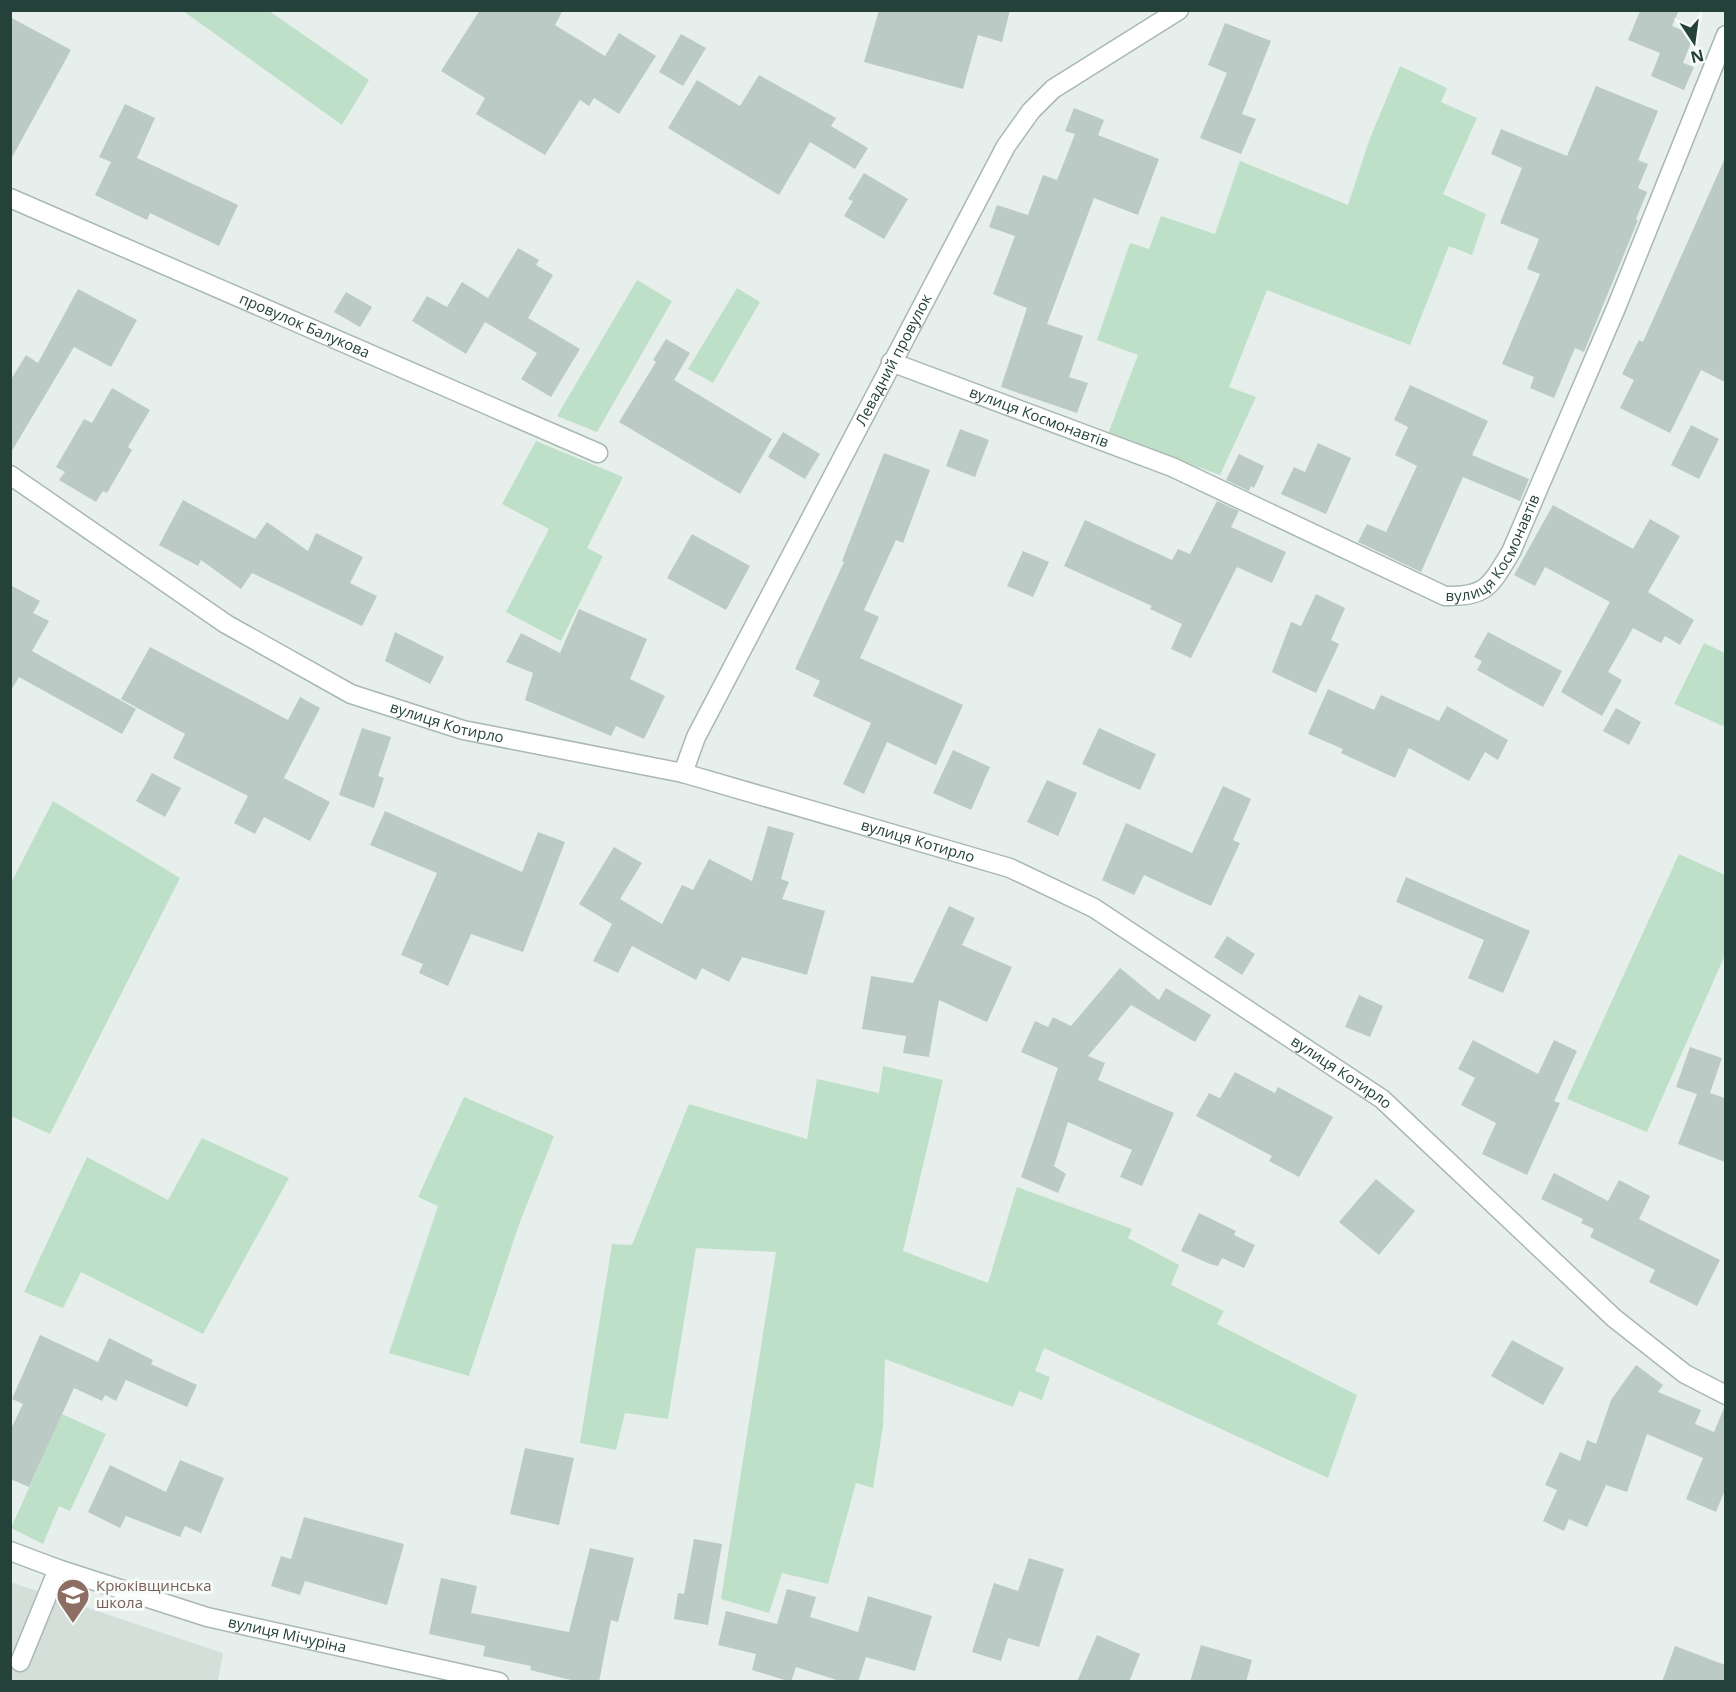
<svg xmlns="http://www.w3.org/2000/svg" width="1736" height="1692" viewBox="0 0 1736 1692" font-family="'Open Sans',sans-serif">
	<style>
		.built { fill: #d4dfda }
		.green { fill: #bfe0c8 }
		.building { fill: #bbcac4 }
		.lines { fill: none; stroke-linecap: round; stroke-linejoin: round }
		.minor-casing { stroke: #a8b8b2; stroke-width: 21 }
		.minor { stroke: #fff; stroke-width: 18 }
		.labels { text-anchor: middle; stroke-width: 6; stroke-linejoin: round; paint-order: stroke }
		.street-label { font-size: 15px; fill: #24423a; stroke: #f7fbf9 }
		.education-label { font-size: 15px; fill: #785e54; stroke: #f7fbf9; text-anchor: start }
	</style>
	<rect width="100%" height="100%" fill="#e6efeb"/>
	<path class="built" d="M10 1582 223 1653 218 1681H11Z"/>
	<path class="green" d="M183 11H269L369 80 342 125Z
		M1400 66 1447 88 1441 102 1477 118 1443 194 1486 214 1472 255 1449 246 1410 345 1267 290 1229 387 1256 397 1220 475 1108 434 1138 355 1097 340 1130 243 1149 249 1161 216 1215 234 1240 161 1348 205 1370 138Z
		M637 280 672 301 597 432 557 416Z
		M737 288 760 302 713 383 688 369Z
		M536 441 623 477 587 548 603 556 561 641 506 612 549 529 502 504Z
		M1704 643 1725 653V727L1674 704Z
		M53 801 180 878 50 1134 11 1116V883Z
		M1679 854 1725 875V955L1647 1132 1567 1099Z
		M883 1066 943 1080 903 1251 988 1283 1017 1187 1132 1229 1128 1238 1179 1265 1171 1285 1224 1311 1217 1324 1357 1395 1328 1478 1044 1348 1035 1371 1050 1377 1042 1400 1019 1391 1013 1407 885 1359 883 1426 873 1488 856 1483 828 1584 782 1573 769 1613 721 1599 776 1252 696 1248 668 1419 625 1413 616 1450 580 1443 612 1244 632 1245 689 1104 807 1139 817 1079 879 1093Z
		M464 1097 554 1136 518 1227 469 1376 389 1353 438 1206 418 1197Z
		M202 1138 289 1178 203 1334 81 1272 63 1308 24 1292 87 1157 168 1200Z
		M62 1414 106 1434 70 1511 59 1506 43 1544 11 1528Z"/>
	<path class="building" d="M480 10H563L555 25 605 56 619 33 656 56 619 114 594 98 589 106 580 100 545 155 476 114 485 98 441 71Z
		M879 10H1010L1002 42 978 35 963 89 864 62Z
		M1647 10H1679L1672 26 1694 35 1683 63 1694 67 1684 90 1651 76 1660 53 1628 40 1640 11Z
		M10 17 71 50 10 161Z
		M1225 23 1271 41 1242 114 1256 119 1241 154 1200 138 1227 73 1208 65Z
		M681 34 706 48 683 86 659 72Z
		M759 75 836 118 831 126 868 148 855 169 810 142 779 195 668 128 697 80 740 106Z
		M1596 86 1658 111 1638 160 1648 164 1638 188 1647 192 1636 219 1638 220 1584 352 1575 348 1554 398 1530 388 1534 377 1502 364 1540 274 1527 269 1539 239 1500 223 1522 168 1491 154 1501 129 1567 156Z
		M125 104 155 118 137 158 238 205 219 246 150 213 147 220 95 195 111 162 99 157Z
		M1074 108 1104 120 1098 135 1159 159 1138 215 1094 198 1047 324 1083 336 1069 377 1088 383 1077 413 1001 387 1027 308 993 294 1015 236 989 227 997 205 1028 215 1043 175 1057 180 1075 134 1065 131Z
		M1725 158V382L1701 370 1670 433 1620 408 1634 380 1622 374 1639 340 1643 342Z
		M864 173 908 199 884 239 844 216 853 201 848 199Z
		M518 248 539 260 536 265 553 275 528 318 580 349 551 397 521 379 537 353 485 322 466 354 412 321 427 296 447 307 462 282 488 298Z
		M78 289 137 320 111 367 74 347 10 454V381L26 355 38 363Z
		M346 292 372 307 360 327 334 312Z
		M666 339 690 353 674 380 772 439 740 494 619 422 656 362 653 360Z
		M1410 385 1488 421 1472 455 1529 479 1520 501 1463 477 1421 572 1358 542 1367 524 1386 532 1417 466 1395 455 1408 427 1394 420Z
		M112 388 150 410 128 447 132 450 107 493 103 491 96 502 59 480 65 472 56 467 84 419 92 423Z
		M1691 425 1719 439 1699 479 1671 465Z
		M960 429 989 440 975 477 946 466Z
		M783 432 820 454 805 479 768 457Z
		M1318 443 1351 458 1326 514 1281 494 1294 467 1305 472Z
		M884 453 930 470 903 543 896 540 864 610 879 617 860 658 963 705 936 765 887 742 864 794 843 784 871 723 813 696 820 681 795 669 844 562 842 561Z
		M1239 454 1264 466 1254 488 1251 486 1249 491 1226 480Z
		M183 500 255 539 267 522 308 551 316 533 363 557 350 583 377 596 362 626 252 573 241 589 201 560 198 566 159 545Z
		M1217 501 1239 511 1231 527 1286 552 1272 583 1237 567 1191 658 1171 649 1182 624 1150 609 1152 606 1064 566 1085 520 1172 560 1178 549 1190 554Z
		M1553 505 1633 549 1650 519 1680 536 1648 592 1694 620 1680 645 1665 636 1661 643 1633 628 1608 672 1622 680 1602 716 1561 692 1610 602 1545 567 1535 586 1514 575Z
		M692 534 750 566 726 610 667 578Z
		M1023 551 1049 562 1033 597 1007 586Z
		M10 585 40 601 33 613 49 621 32 651 136 709 122 734 19 677 10 692Z
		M1316 594 1345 608 1331 640 1339 644 1316 693 1272 672 1291 622 1301 626Z
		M579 609 647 639 630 679 665 696 644 739 616 726 611 736 525 700 533 673 506 662 521 633 560 653Z
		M395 632 444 657 430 684 385 661Z
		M1488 632 1562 671 1543 707 1477 670 1482 661 1474 657Z
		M150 647 288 720 300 697 320 708 284 778 330 802 310 841 264 817 255 834 234 823 248 796 173 758 185 734 121 699Z
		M1328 689 1374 710 1381 695 1439 721 1447 706 1508 740 1498 760 1485 752 1469 781 1409 748 1395 778 1341 753 1343 749 1308 734Z
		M1616 708 1641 722 1629 745 1603 731Z
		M362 728 391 737 378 776 384 778 374 808 339 795Z
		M1099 728 1156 754 1140 790 1082 764Z
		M953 750 990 767 971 810 933 793Z
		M152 773 181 788 165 817 136 801Z
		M1047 780 1077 793 1058 836 1027 822Z
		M1223 786 1251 799 1233 840 1240 843 1211 906 1144 875 1134 895 1102 880 1126 823 1192 853Z
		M385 811 522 872 538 832 565 842 523 952 471 934 448 986 419 973 423 964 401 955 437 873 370 845Z
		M768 826 794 833 781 879 789 882 782 899 825 911 807 975 742 957 729 982 702 968 696 980 632 946 618 973 593 961 612 924 579 904 614 847 642 863 620 899 662 924 682 885 693 890 709 859 752 881Z
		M1406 877 1530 931 1503 993 1468 978 1484 940 1396 902Z
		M949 906 975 918 962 945 1012 967 987 1022 939 1000 929 1057 903 1053 906 1036 862 1029 871 976 913 983Z
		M1227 936 1255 954 1242 975 1214 957Z
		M1120 968 1159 1000 1166 988 1211 1015 1195 1042 1131 1005 1088 1056 1105 1063 1098 1080 1174 1113 1142 1186 1120 1177 1132 1150 1068 1122 1054 1166 1066 1174 1058 1193 1021 1177 1058 1068 1021 1052 1035 1021 1048 1027 1053 1017 1071 1026Z
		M1359 995 1383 1006 1370 1037 1345 1027Z
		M1473 1040 1538 1074 1554 1040 1577 1051 1554 1101 1560 1103 1527 1175 1482 1154 1496 1123 1461 1105 1475 1078 1458 1069Z
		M1690 1047 1722 1058 1710 1093 1725 1098V1162L1678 1144 1697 1094 1676 1087Z
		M1235 1072 1275 1093 1278 1087 1333 1117 1299 1177 1269 1161 1272 1156 1196 1116 1209 1093 1220 1098Z
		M1554 1173 1608 1201 1619 1180 1650 1196 1639 1219 1720 1260 1697 1306 1649 1282 1655 1270 1590 1237 1594 1229 1581 1223 1583 1219 1541 1199Z
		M1376 1179 1415 1211 1379 1255 1339 1222Z
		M1199 1213 1236 1231 1234 1235 1255 1245 1244 1268 1222 1258 1218 1266 1210 1264 1181 1251Z
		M40 1335 98 1362 109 1338 153 1360 151 1364 197 1385 187 1407 126 1380 116 1401 105 1395 102 1401 74 1388 29 1487 10 1479V1431L23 1404 12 1399Z
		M1512 1340 1564 1368 1543 1405 1491 1376Z
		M1636 1365 1663 1385 1658 1392 1701 1410 1695 1424 1714 1432 1725 1406V1490L1716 1512 1686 1499 1703 1458 1647 1434 1627 1492 1606 1485 1587 1527 1569 1519 1564 1531 1543 1521 1557 1490 1545 1485 1560 1452 1580 1461 1587 1440 1596 1444 1611 1400Z
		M525 1448 574 1458 559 1525 510 1514Z
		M180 1460 224 1478 201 1533 185 1526 180 1537 126 1516 120 1528 88 1512 110 1465 166 1492Z
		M304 1517 404 1544 387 1605 305 1581 300 1595 271 1586 281 1556 291 1559Z
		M694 1539 722 1544 708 1625 674 1619 678 1593 684 1594Z
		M590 1548 634 1558 618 1622 611 1620 599 1682H579L530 1670 531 1666 483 1656 485 1646 429 1634 441 1578 477 1586 471 1613 569 1632Z
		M1029 1558 1064 1569 1039 1647 1008 1638 1001 1661 972 1652 994 1583 1018 1591Z
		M787 1589 816 1597 810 1617 858 1632 868 1596 932 1616 915 1671 866 1657 858 1682H843L796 1667 791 1682 752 1670 756 1654 718 1645 726 1611 777 1624Z
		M1097 1635 1140 1654 1129 1682H1077Z
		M1201 1645 1252 1660 1246 1682H1190Z
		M1675 1646 1725 1665V1682H1662Z"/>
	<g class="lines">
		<defs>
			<g id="minor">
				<path id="s1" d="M10 198 598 453"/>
				<path id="s2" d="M891 362 1172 467 1445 596C1487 597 1490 586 1511 552L1616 308 1726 35"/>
				<path id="s3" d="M10 475 226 624 351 694 463 730 683 773 1010 868 1094 908 1382 1099 1614 1318 1685 1374 1726 1395"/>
				<path id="s4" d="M683 773 696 737 1006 146 1031 111 1053 89 1179 10"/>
				<path id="s5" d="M10 1551 58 1569 207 1617 499 1682"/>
				<path d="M20 1662 58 1569"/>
			</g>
		</defs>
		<use href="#minor" class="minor-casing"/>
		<use href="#minor" class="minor"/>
	</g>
	<defs>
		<symbol id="school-pin" viewBox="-11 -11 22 30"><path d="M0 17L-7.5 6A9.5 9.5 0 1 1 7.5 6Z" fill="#8d6e63" stroke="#f7fbf9"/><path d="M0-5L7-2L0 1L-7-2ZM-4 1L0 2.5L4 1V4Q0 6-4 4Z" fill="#fff"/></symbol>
	</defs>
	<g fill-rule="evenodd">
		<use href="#school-pin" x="54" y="1576" width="38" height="52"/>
	</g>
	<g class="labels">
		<g class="street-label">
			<text dy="5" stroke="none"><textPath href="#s1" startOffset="321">провулок Балукова</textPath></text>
			<text dy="5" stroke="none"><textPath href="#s4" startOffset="464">Левадний провулок</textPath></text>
			<text dy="5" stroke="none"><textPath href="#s2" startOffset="158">вулиця Космонавтів</textPath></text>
			<text dy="5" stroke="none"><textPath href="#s2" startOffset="676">вулиця Космонавтів</textPath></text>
			<text dy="5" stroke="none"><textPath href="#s3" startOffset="506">вулиця Котирло</textPath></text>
			<text dy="5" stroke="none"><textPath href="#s3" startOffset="992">вулиця Котирло</textPath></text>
			<text dy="5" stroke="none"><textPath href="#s3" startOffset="1478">вулиця Котирло</textPath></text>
			<text dy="5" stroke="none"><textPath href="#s5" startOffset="290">вулиця Мічуріна</textPath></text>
		</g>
		<g class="education-label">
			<text x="96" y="1591">Крюківщинська<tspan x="96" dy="17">школа</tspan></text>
		</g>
	</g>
	<rect width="1736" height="1692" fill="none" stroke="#24423a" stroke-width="24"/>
	<g transform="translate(1694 42) rotate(167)" stroke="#f7fbf9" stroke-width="4.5" paint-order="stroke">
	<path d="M0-4.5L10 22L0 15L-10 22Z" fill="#24423a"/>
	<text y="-9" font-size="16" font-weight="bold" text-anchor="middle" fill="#24423a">N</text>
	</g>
</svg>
